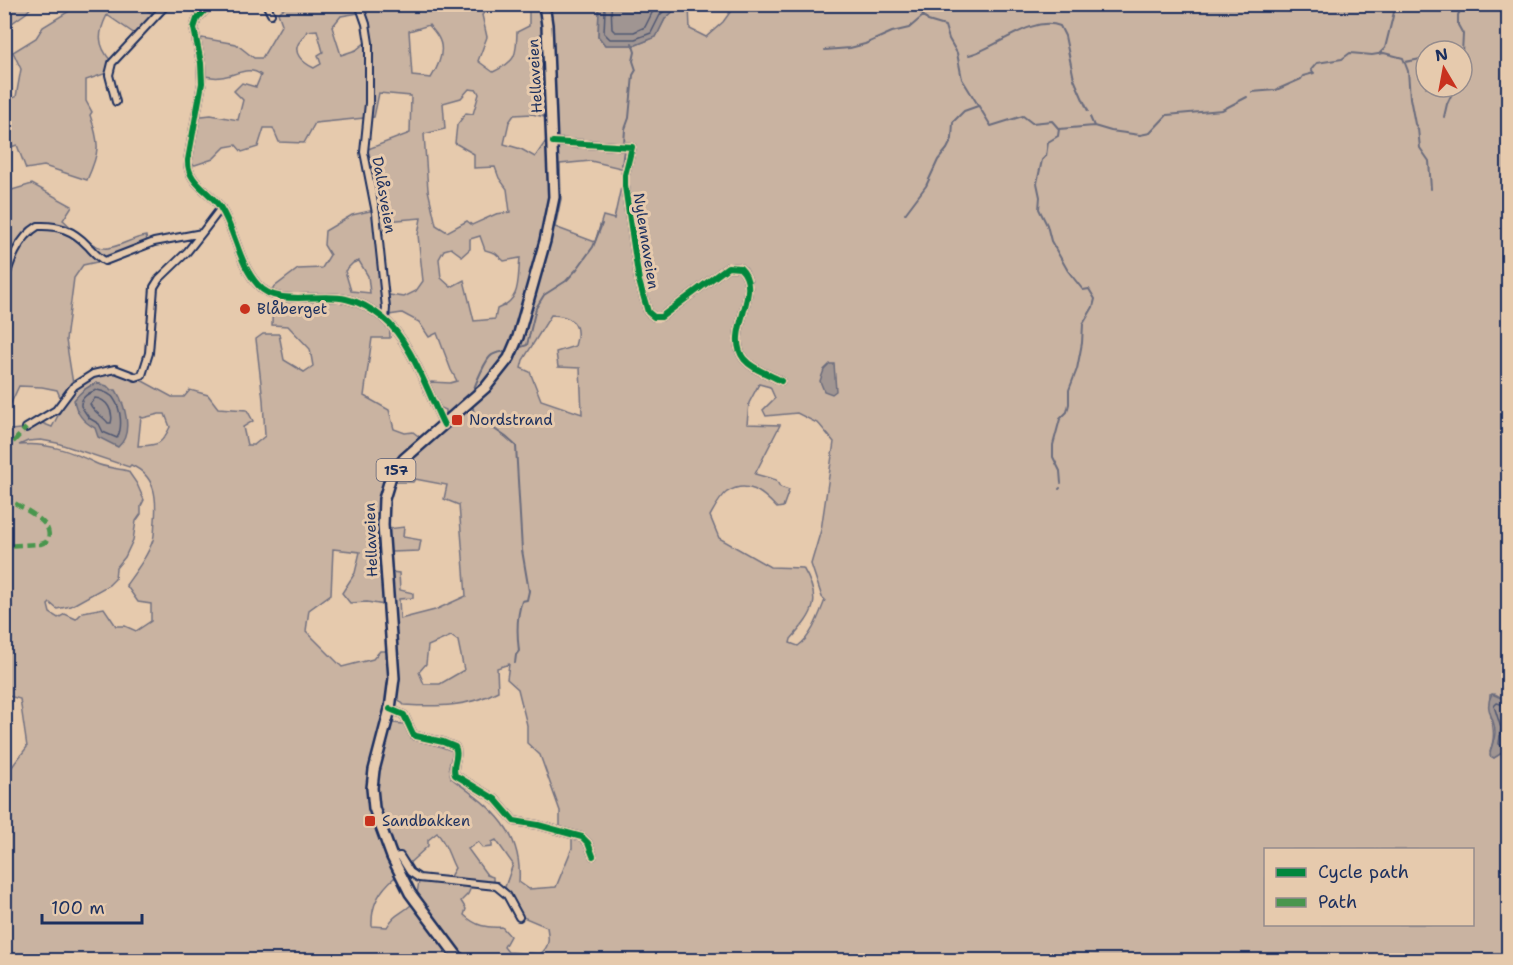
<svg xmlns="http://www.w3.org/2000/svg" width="1513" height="965" viewBox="0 0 1513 965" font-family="'Shantell Sans',sans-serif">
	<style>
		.green { fill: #c9b3a1; stroke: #727180; stroke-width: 1.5; fill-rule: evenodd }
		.water { fill: #a09592; stroke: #6b6c7d; stroke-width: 1.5 }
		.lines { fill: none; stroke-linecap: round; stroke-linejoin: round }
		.shore { stroke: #505873; stroke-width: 1.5 }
		.stream { stroke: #6b6c7d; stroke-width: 2 }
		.minor-casing { stroke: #1b2f5e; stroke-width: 10 }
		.primary-casing { stroke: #1b2f5e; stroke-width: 14 }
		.minor { stroke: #e6caad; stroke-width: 6 }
		.primary { stroke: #e6caad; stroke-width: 9 }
		.quiet { stroke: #49964d; stroke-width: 4.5; stroke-dasharray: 9 4.5; stroke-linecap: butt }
		.cycleway-casing { stroke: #e6caad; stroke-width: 10 }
		.cycleway { stroke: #00873e; stroke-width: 6 }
		.poi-dot { fill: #c8321e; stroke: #e6caad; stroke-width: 2 }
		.labels { text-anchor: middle; stroke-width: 6; stroke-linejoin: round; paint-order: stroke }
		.shield { fill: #e6caad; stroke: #585e76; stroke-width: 1.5 }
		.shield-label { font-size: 14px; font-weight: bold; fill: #1b2f5e }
		.street-label { font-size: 15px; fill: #1b2f5e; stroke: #e6caad }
		.poi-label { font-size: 15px; fill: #1b2f5e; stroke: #e6caad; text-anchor: start }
	</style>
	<rect width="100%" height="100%" fill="#e6caad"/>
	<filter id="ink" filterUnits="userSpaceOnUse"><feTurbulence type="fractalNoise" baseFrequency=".0167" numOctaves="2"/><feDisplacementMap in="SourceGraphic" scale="12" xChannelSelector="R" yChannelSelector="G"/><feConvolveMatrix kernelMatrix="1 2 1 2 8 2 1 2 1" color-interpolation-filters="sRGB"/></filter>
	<g filter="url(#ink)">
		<path class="green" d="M5 4H33V5L26 13 5 28Z
			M680 4 689 6 690 29 706 37 723 22 736 4 1508 5V701L1495 694 1490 695C1487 720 1499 726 1490 752L1494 758 1508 749V960H5V776L27 747 20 699 5 695 4 425 10 430 32 428 42 423 52 427 66 400 61 399 57 390 42 387 19 386 5 416V192L32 184 72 206 63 220C74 230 93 250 108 248 121 246 132 238 146 236L147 242 120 257 83 265 74 278 66 340 73 384 110 370 139 379 172 397H184L190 390 208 395 218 408 247 410 253 421 243 427 247 445H254L265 436 263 400 256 339 263 334H279L284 360 304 372 313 366 310 349 288 326 272 325 273 288 298 269 322 268 330 255 324 245 325 231 352 215 379 209 368 157V149L410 133 411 96 379 93 374 117 315 123 304 143 279 142 273 128H264L258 147 242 152 236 145 225 147 213 159 195 165 187 163 193 117 211 115 238 120 243 100 234 91 242 83 256 87 261 75C249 65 234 76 221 77 216 78 210 77 205 76L199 43 202 38 236 44 254 58H262L282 24 278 13 289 5H492L482 15 487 37 478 61 493 72C516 61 516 57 517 32L529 26V8L538 5H595L599 10 598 36 605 45H636L656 37 665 19ZM365 12 372 37 356 50 341 55 332 27 341 16ZM429 25C432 29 436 33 438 37 446 50 438 67 431 78L412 76 409 31ZM317 30 323 52 318 55 321 64 314 68C303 63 290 52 301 40 303 37 306 34 307 31ZM1426 51H1462V87H1426ZM469 89 477 90 479 94 473 114 466 113 457 125 455 143 474 154V168L495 167 499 178 507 189 510 212 496 214 472 225 467 221 447 232 436 225 428 190 424 134 445 129 443 103 461 98ZM547 111 548 138 535 157 521 149 504 144 509 122 514 115 532 114 545 117ZM591 161 625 169 614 219 603 216 595 242 555 227 561 199 560 164ZM421 218 418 235 423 281 416 291 404 297 382 294 377 240 382 238 386 221ZM480 236 485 250 495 253 504 261 520 258C517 282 522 299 497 309L495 319 474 321 464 280 451 287 441 278 439 259 444 250 451 248 462 256 470 249V239ZM359 261 368 276 370 293 351 291 345 271 353 263ZM402 313 419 322 429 337 437 333 451 370 457 381 450 383 431 382 428 386 441 408 446 410V415L421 438 413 432 405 433 394 429 389 410 364 396 372 338H390L389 315ZM551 315C572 315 582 324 575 346L556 352 558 367 580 368 582 414 541 400 530 372 521 368 523 360ZM759 384 770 387 775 398 763 410 766 416 797 413 819 424 834 442 821 530 811 564 822 597 825 600C819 615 812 636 798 646L790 643 791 639C815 612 822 600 803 568L770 567 719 538 710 516C714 509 720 497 727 492 748 479 763 493 777 508L783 507 789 490 780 487 776 480 755 474 780 425 747 424 749 403ZM159 414H165L170 427C161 446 157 445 138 446L141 417 143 418ZM41 440 57 443 129 467 131 465C156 476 157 498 155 521 154 527 155 534 153 540 147 557 136 571 126 585L138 602 151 604V621L136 631 125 626H116L104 608 83 612 76 619 65 614 58 618 50 613 48 605 50 603 57 609 71 606 109 585 115 579 116 568 125 557 133 540 136 521 141 514V506L144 500 137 484 128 471C118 468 104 468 95 463 71 451 46 442 19 445L28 441ZM415 479 447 485 444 499 459 505 466 596 435 610 400 619 399 599 413 598V593L400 590 399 573 392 572 391 552 419 551 421 540 403 537 404 527 388 529 389 500 394 482H413ZM333 549 360 552 355 573 342 593 350 603 367 602 384 605 389 651H380L373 659 342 667 306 631 309 610 331 594ZM451 636 458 641 464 670 440 684H424L419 672 426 664 428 646ZM509 664 507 679 518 689 527 725V743L540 755 560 811V826L572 833V848L556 887 529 889 519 882C523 829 490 807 451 778L449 766 453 751 439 746 412 739 404 724 393 723 397 698 404 705C437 707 469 707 498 691L497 668ZM437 833C446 842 449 857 455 868L448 880 419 881 417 894 404 868 428 846V840ZM496 840 513 864 505 887 523 917 547 927C549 938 550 947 540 954L508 952 504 947 510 936 502 927C486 928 476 926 464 915L466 909 461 901 468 894 473 883 493 885V877L487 875 468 849 478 842 483 848 492 847V842ZM1266 850H1472V924H1266ZM395 877 411 905C401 914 394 914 387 927L372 926C371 905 379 891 395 877Z
			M79 5H136L154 14 135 34 107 15C98 33 97 45 111 61L107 73 86 80V101L92 112 90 115C100 144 100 151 87 180L44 166 26 169 17 145 5 149 4 100 16 97 21 69 13 52 36 38 43 27Z"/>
		<path class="water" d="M595 5H680L665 19 656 37 636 45H605L598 36 599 11Z
			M830 364H834L836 391 832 394 824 391 820 381 824 370Z
			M97 383 107 386 111 390H116C125 405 134 433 118 447L98 437 95 428C83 422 76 413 74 400 81 391 87 386 97 383Z
			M1492 694 1508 701V749L1494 758 1490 756C1490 748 1495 740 1495 732 1495 717 1483 710 1492 694Z"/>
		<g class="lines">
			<path class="shore" d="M602 4 605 10 604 33 610 39H635L651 33 660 15 671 4
				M611 4 612 29 615 32H634L645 27 653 11 660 4
				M97 390C102 391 111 394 114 399 121 409 123 428 117 438L103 432 99 424 89 418 81 406C80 397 90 392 97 390Z
				M95 398C107 399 114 412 111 423H108C102 415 94 413 90 404Z
				M1508 706 1497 703 1494 706 1501 728 1499 744 1502 746 1508 745"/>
			<path class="stream" d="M914 4 928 21 945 26 949 39 957 53 962 79 991 126 1023 116 1032 123 1052 121 1059 129 1094 126 1111 131 1140 135 1150 133 1167 115 1222 110 1247 97
				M825 50 850 48 865 44 892 32 909 28 923 16
				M1462 53 1463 34 1458 25V15L1460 11 1468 4
				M1379 54 1385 48 1396 4
				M969 55C996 49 1031 15 1060 26L1065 36 1074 79 1088 111
				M1405 62 1426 58
				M1252 92 1276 90 1301 79 1303 76 1314 73 1311 70 1317 63 1342 59 1350 53 1372 55 1384 53 1403 58 1408 71 1410 98 1415 124 1418 129 1420 148 1429 161 1431 189
				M1090 117 1094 126
				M1444 117 1447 104 1455 87
				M1059 129 1058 136 1048 142 1046 156 1042 160 1037 183 1040 197 1039 209 1047 225 1051 241 1068 271 1083 290 1089 289 1095 299 1093 307 1083 324 1082 343 1077 369 1069 390V404L1067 412 1060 419 1053 445V457L1060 471 1061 483
				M624 144 625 129 629 118 633 75 636 70 633 61 635 52 632 43
				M622 165 624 150
				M905 214 926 186 938 160 947 149 952 139 953 122 964 111 978 106
				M521 347 527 345 536 308 544 295 566 281 577 269 593 247 602 224
				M473 392C475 385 486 358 492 355 496 352 502 352 507 351
				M473 408 474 415 506 437 516 446 522 550 529 591 527 600 522 601C516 617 517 635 519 651L516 655 515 663
				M1059 489 1060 488"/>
			<defs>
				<path id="minor" d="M211 4 197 19 194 28 201 63 202 83 188 160C187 183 209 190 220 207 236 231 238 263 258 285 277 308 322 292 346 299 360 302 372 309 383 318 410 339 428 393 444 425
					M266 4 271 14
					M359 4 366 24 369 43V103L364 152 376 213 386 308 385 320
					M116 102 109 75 112 63 167 4
					M553 142 632 147 625 175V186L639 281 648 312 654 317H661L728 267 740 268C765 291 723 332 744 359 753 370 769 374 781 381
					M4 286C8 264 19 237 38 226 58 225 73 230 87 245 93 251 97 257 105 261L154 242 202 233 221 208
					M26 428 56 410 74 386 93 374 115 369 136 377 142 375 149 353 154 287 159 279 187 252 202 233
					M390 709 404 715 413 734 416 736 443 742 455 747C460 756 451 765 455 775L495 799 514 821 538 825 582 837 588 843 593 856
					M392 857 400 856 410 872 419 878 496 886 507 895 519 917"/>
				<path id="primary" d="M460 960 410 893 392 857 374 808 372 788 374 770 390 709 394 678 383 525 384 499 391 476 404 459 486 387 509 358 518 337 545 241 554 197 547 25 544 4"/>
			</defs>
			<use href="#minor" class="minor-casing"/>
			<use href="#primary" class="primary-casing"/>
			<use href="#minor" class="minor"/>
			<use href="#primary" class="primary"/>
			<path class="quiet" d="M4 452 26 428
				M4 496C17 507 60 522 46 542L41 544 4 546"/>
			<defs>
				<path id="cycleway" d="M211 4 197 19 194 28 201 63 202 83 188 160C187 183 209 190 220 207 236 231 238 263 258 285 277 308 322 292 346 299 360 302 372 309 383 318 410 339 428 393 444 425
					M553 142 632 147 625 175V186L639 281 648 312 654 317H661L728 267 740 268C765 291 723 332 744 359 753 370 769 374 781 381
					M390 709 404 715 413 734 416 736 443 742 455 747C460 756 451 765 455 775L495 799 514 821 538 825 582 837 588 843 593 856"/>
			</defs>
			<use href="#cycleway" class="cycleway-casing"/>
			<use href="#cycleway" class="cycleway"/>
		</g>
	</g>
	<g class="poi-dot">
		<circle cx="245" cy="309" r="6"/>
		<rect x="451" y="414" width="12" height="12" rx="3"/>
		<rect x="364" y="815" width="12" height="12" rx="3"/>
	</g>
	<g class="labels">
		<rect class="shield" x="376.5" y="459" width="39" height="22" rx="4.5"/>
		<g class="shield-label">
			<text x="396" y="475">157</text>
		</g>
		<g class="street-label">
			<text transform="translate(535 76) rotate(-93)" y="5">Hellaveien</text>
			<text transform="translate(384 195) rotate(80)" y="5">Dalåsveien</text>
			<text transform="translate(646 241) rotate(81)" y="5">Nylennaveien</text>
			<text transform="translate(371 540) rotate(-92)" y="5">Hellaveien</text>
		</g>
		<g class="poi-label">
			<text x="257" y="314">Blåberget</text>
			<text x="469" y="425">Nordstrand</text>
			<text x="382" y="826">Sandbakken</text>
		</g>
	</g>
	<rect width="1513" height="965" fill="none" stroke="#e6caad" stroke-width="24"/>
	<rect x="12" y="12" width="1489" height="941" fill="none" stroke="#1b2f5e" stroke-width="2" filter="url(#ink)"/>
	<rect x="1264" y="848" width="210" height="78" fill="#e6caad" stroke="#958c8d" stroke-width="1.5"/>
	<rect x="1276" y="868" width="30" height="9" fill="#00873e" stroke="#958c8d" stroke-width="1.5"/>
	<text x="1318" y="878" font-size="18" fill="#1b2f5e">Cycle path</text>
	<rect x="1276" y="898" width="30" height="9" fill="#49964d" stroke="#958c8d" stroke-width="1.5"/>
	<text x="1318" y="908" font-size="18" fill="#1b2f5e">Path</text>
	<g transform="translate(1444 69) rotate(350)"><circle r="28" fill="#e6caad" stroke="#958c8d" stroke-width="1.5"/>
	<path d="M0-4.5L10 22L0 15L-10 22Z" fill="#c8321e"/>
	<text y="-9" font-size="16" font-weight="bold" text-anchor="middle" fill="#1b2f5e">N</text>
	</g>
	<path d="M42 914v9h100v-9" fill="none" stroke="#1b2f5e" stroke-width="3"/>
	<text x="51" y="914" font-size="18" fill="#1b2f5e" stroke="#e6caad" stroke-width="4.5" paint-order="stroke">100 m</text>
</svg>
